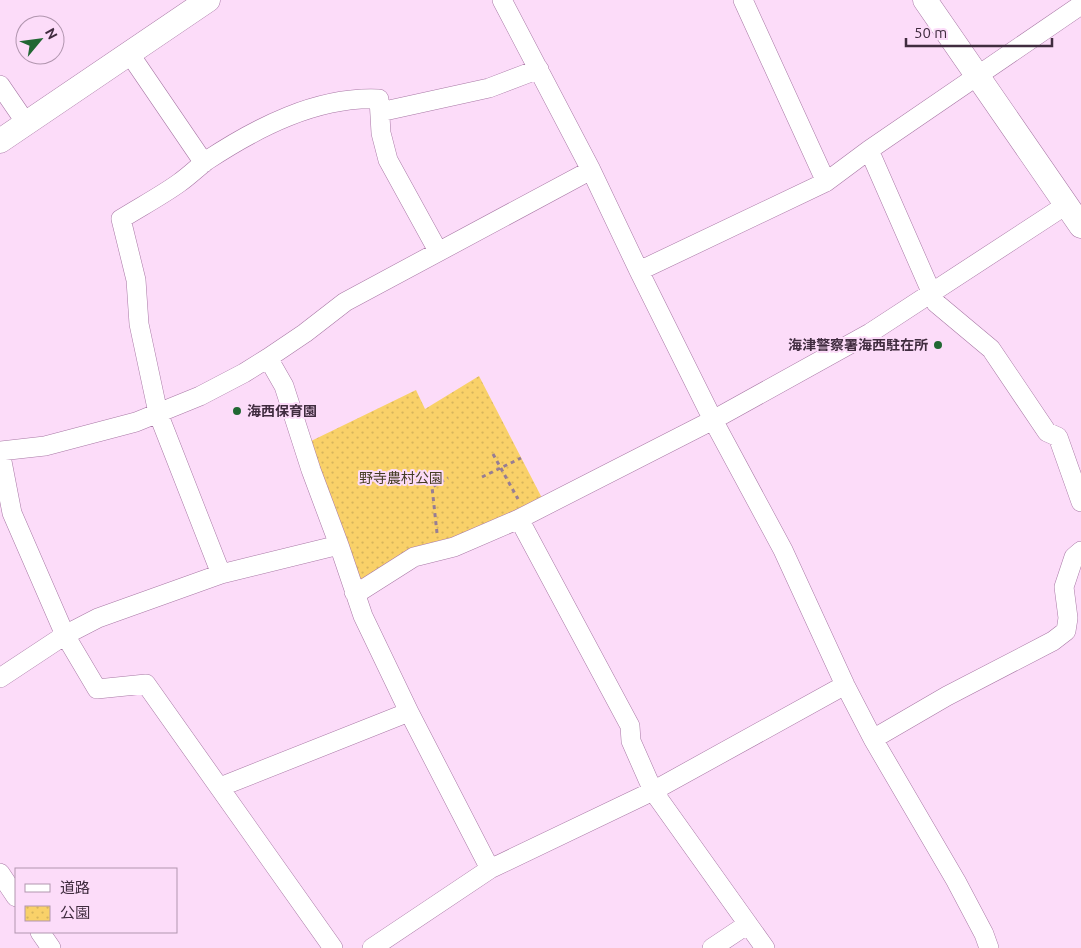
<svg xmlns="http://www.w3.org/2000/svg" width="1081" height="948" viewBox="0 0 1081 948" font-family="Ubuntu,'Noto Sans JP',sans-serif">
	<style>
		.park { fill: url(#park-dots) }
		.lines { fill: none; stroke-linecap: round; stroke-linejoin: round }
		.minor-casing { stroke: #a878a5; stroke-width: 20 }
		.tertiary-casing { stroke: #a878a5; stroke-width: 25 }
		.path { stroke: #967d94; stroke-width: 3; stroke-dasharray: 4 4; stroke-linecap: butt }
		.minor { stroke: #fff; stroke-width: 19 }
		.tertiary { stroke: #fff; stroke-width: 24 }
		.poi-dot { fill: #216733; stroke: #fcdcf9; stroke-width: 2 }
		.labels { text-anchor: middle; stroke-width: 4; stroke-linejoin: round; paint-order: stroke }
		.poi-label { font-size: 14px; font-weight: bold; fill: #402c3f; stroke: #fcdcf9; text-anchor: end }
		.park-label { font-size: 14px; fill: #453c24; stroke: #fcdcf9 }
	</style>
	<defs>
		<pattern id="park-dots" width="8" height="8" patternUnits="userSpaceOnUse" patternTransform="scale(1.25)"><rect width="8" height="8" fill="#f9d169"/><path d="M2 2h.1M6 6h.1" fill="none" stroke="#d6b45c" stroke-width="1.8" stroke-linecap="round"/></pattern>
	</defs>
	<rect width="100%" height="100%" fill="#fcdcf9"/>
	<path class="park" d="M479 376 542 498 361 582 309 442 416 390 425 409Z"/>
	<g class="lines">
		<defs>
			<path id="minor" d="M502 0 591 170 639 271 713 420 783 550 845 685 873 739 956 881 984 934 989 948
				M743 0 826 182
				M129 53 204 163
				M0 85 26 123
				M380 112 489 88 539 69
				M869 150 936 303 991 349 1047 432 1058 437 1081 502
				M639 271 826 182 869 150 1081 5
				M268 358 284 386 311 470 339 545 363 616 409 712 490 869 653 791 845 685
				M0 451 45 446 136 422 200 396 244 373 268 358 305 333 345 302 591 170
				M0 451 12 513 65 635 97 689 146 684 333 948
				M519 519 630 726 631 741 653 791 765 948
				M221 574 158 413 139 324 136 280 121 219C140 207 161 196 179 183 189 176 197 168 206 161 256 128 317 96 379 99L381 133 388 160 438 251
				M354 592 362 590 414 557 454 547 519 519 713 420 870 333 1066 205
				M0 678 65 635 98 618 221 574 339 545
				M873 739 947 696 1053 641 1066 631 1068 618 1064 587 1074 557 1081 551
				M220 787 409 712
				M0 873 16 897
				M40 932 51 948
				M372 948 490 869
				M712 948 748 924"/>
			<path id="tertiary" d="M925 0 1081 226
				M0 141 208 0"/>
		</defs>
		<use href="#minor" class="minor-casing"/>
		<use href="#tertiary" class="tertiary-casing"/>
		<path class="path" d="M493 454 518 499
			M482 477 521 458
			M437 533 432 487 448 478"/>
		<use href="#minor" class="minor"/>
		<use href="#tertiary" class="tertiary"/>
	</g>
	<g class="poi-dot">
		<circle cx="938" cy="345" r="5"/>
		<circle cx="237" cy="411" r="5"/>
	</g>
	<g class="labels">
		<g class="poi-label">
			<text x="928" y="350">海津警察署海西駐在所</text>
			<text x="247" y="416" text-anchor="start">海西保育園</text>
		</g>
		<g class="park-label">
			<text x="401" y="483">野寺農村公園</text>
		</g>
	</g>
	<rect x="15" y="868" width="162" height="65" fill="#fcdcf9" stroke="#b196af"/>
	<rect x="25" y="884" width="25" height="8" fill="#ffffff" stroke="#b196af"/>
	<text x="60" y="893" font-size="15" fill="#402c3f">道路</text>
	<rect x="25" y="906" width="25" height="15" fill="url(#park-dots)" stroke="#b196af"/>
	<text x="60" y="918" font-size="15" fill="#402c3f">公園</text>
	<g transform="translate(40 40) rotate(61)"><circle r="24" fill="#fcdcf9" stroke="#b196af"/>
	<path d="M0-4L9 19L0 12L-9 19Z" fill="#216733"/>
	<text y="-8" font-size="14" font-weight="bold" text-anchor="middle" fill="#402c3f">N</text>
	</g>
	<path d="M906 38v8h146v-8" fill="none" stroke="#402c3f" stroke-width="2.5"/>
	<text x="914" y="38" font-size="15" fill="#402c3f" stroke="#fcdcf9" stroke-width="4" paint-order="stroke">50 m</text>
</svg>
